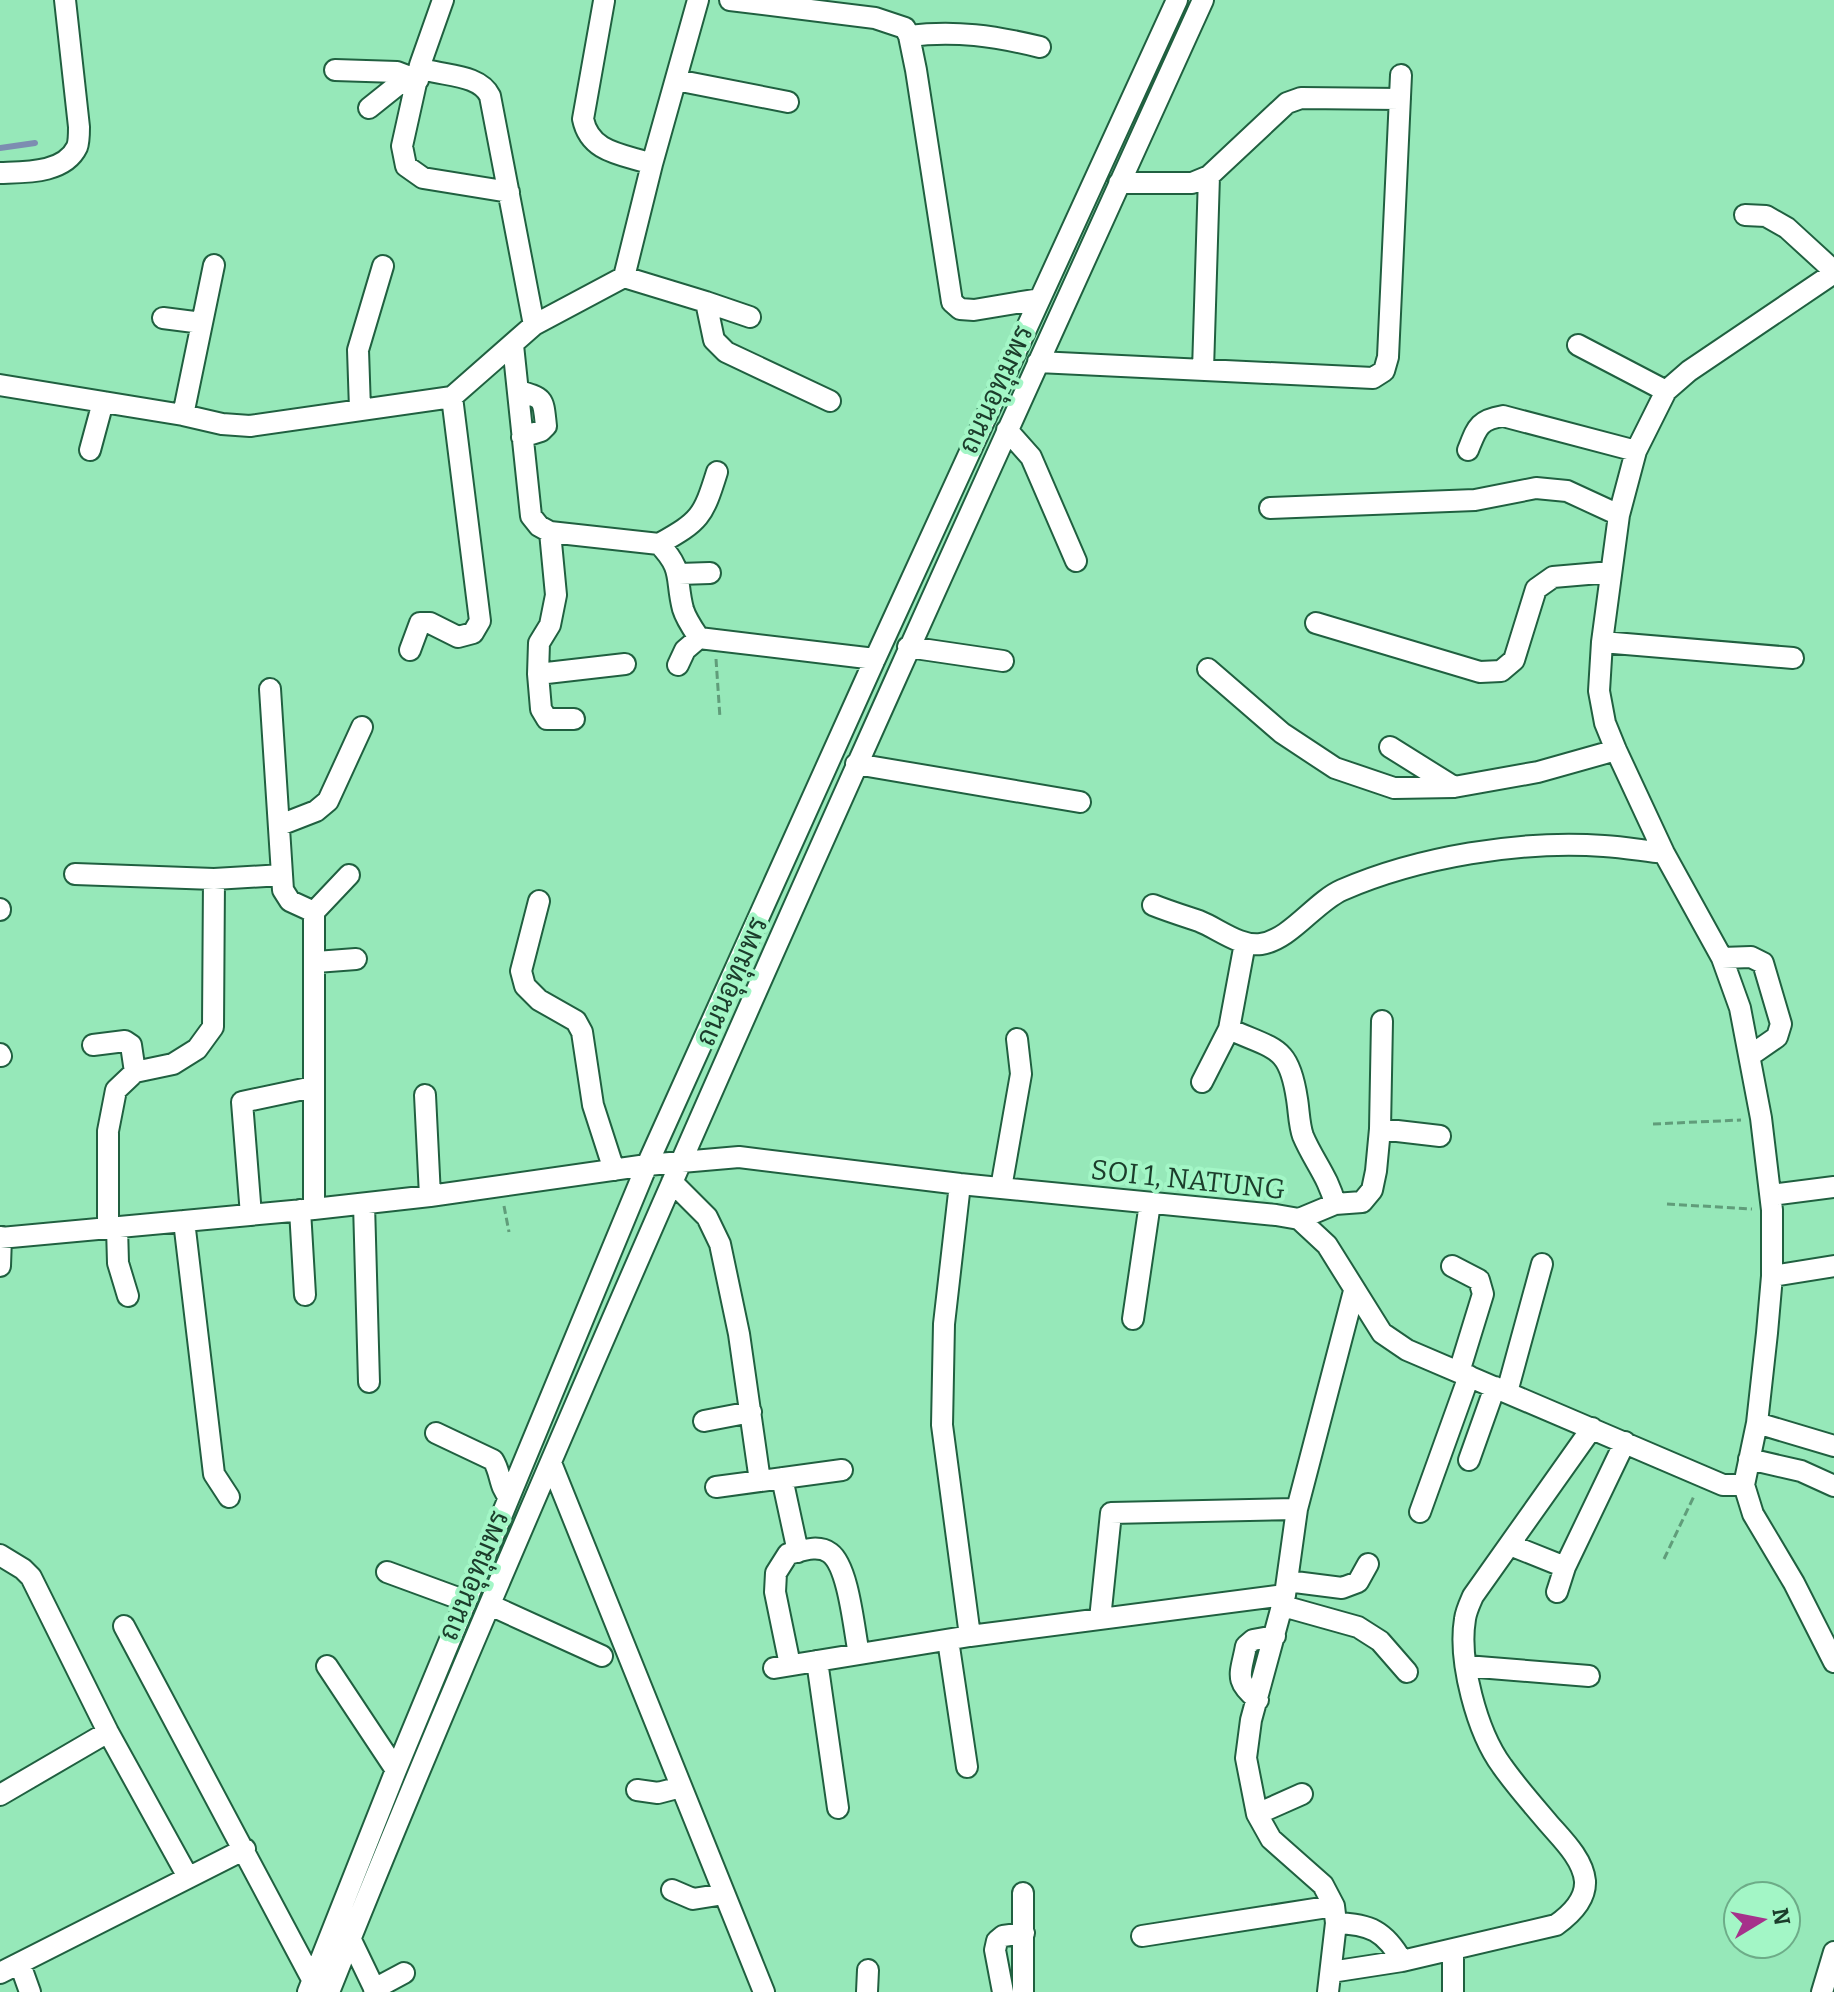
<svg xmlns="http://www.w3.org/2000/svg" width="1834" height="1992" viewBox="0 0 1834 1992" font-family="Bitter,Sarabun,serif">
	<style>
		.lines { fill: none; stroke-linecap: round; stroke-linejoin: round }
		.stream { stroke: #7d8db1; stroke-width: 6 }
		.minor-casing { stroke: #206040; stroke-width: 24 }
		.path { stroke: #609d7a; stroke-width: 3; stroke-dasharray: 8 4; stroke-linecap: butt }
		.minor { stroke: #fff; stroke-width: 20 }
		.labels { text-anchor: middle; stroke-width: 8; stroke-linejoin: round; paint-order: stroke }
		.street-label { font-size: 28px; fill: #1b3d2b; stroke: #a3f6c6 }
	</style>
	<rect width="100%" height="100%" fill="#96e8b9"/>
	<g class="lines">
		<path class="stream" d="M0 148 35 143"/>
		<defs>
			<path id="minor" d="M443 0 420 65 427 70C447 76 480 75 490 96L534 325
				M730 0 875 18 905 28 909 36 916 70 952 302 960 309 974 310 1040 299
				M604 1 583 119C590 153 622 154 652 164
				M909 36C955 30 995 36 1040 47
				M420 65 402 146 406 166 423 178 509 192
				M335 70 397 72 418 80
				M676 80 788 102
				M369 108 409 76
				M0 173C24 172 64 174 77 147 79 142 79 133 79 127L65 0
				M1119 183H1192L1209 176 1287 103 1301 98 1400 99
				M1745 215 1766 216 1787 228 1834 271
				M1834 273 1689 371 1666 391 1636 451 1619 515 1602 642 1599 691 1605 723 1616 750 1664 853 1722 958 1740 1008 1761 1118 1772 1210V1276L1767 1333 1757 1423 1744 1485 1753 1514 1794 1583 1834 1662
				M624 277 706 302 714 340 726 352 830 401
				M706 302 750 317
				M163 318 202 323
				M513 345 531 516 539 526 550 532 659 544C684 570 675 578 683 609 686 619 693 629 699 638L875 659
				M1578 345 1666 391
				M1038 362 1373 378 1384 371 1388 357 1401 75
				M1203 370 1209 176
				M0 385 183 415 222 424 250 426 452 397 534 325 624 277 652 164 698 0
				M518 391C545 398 543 399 546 426L541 431 522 437
				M360 409 358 350 383 266
				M183 415 214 265
				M1007 430 1031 457 1076 561
				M90 450 103 402
				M1468 450C1477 428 1478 420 1503 416L1636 451
				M1270 508 1475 500 1536 488 1567 491 1619 515
				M550 532 556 595 550 625 539 643 538 674 541 709 547 719H574
				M659 544C700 521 703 517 717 472
				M679 574 710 573
				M1316 623 1480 672 1501 671 1514 660 1536 589 1553 577 1611 572
				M1602 642 1793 658
				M908 647 1003 661
				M410 650 420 623H430L458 637 473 633 480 621 452 397
				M678 665 685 650 699 638
				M1208 669 1282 733 1335 768 1394 788 1454 787 1538 772 1616 750
				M538 674 625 664
				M270 689 283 890 290 901 314 912V1209
				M1390 747 1454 787
				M856 764 1080 802
				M280 825 316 811 328 801 362 727
				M75 874 214 879
				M539 901 521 971 525 986 539 1000 576 1021 582 1032 593 1105 614 1170
				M1153 905C1168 911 1184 916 1199 921 1219 929 1240 947 1261 944 1290 940 1315 902 1342 890 1418 857 1520 840 1604 846 1624 847 1644 851 1664 853
				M0 909V910
				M314 912 349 875
				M1245 943 1229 1029C1275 1050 1289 1045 1297 1099 1299 1111 1299 1125 1303 1136 1313 1160 1329 1178 1335 1204
				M1722 958 1751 957 1763 963 1781 1024 1777 1037 1751 1055
				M316 962 356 959
				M93 1045 125 1041 131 1045 135 1072
				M0 1054 1 1056
				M1202 1082 1229 1029
				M425 1095 430 1196
				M1380 1129 1440 1136
				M672 1182 707 1217 720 1244 739 1334 760 1481
				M960 1184 944 1324 942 1425 970 1636
				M1001 1188 1021 1074 1017 1039
				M1771 1195 1834 1187
				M364 1204 369 1382
				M300 1210 305 1295
				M251 1215 242 1102 313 1087
				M1299 1219 1335 1204 1362 1202 1372 1190 1376 1171 1380 1129 1382 1021
				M184 1221 214 1474 229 1497
				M117 1227 118 1263 128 1296
				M108 1228V1131L116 1090 135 1072 173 1064 197 1049 213 1027 214 879 282 875
				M0 1238 314 1209 430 1196 647 1165 739 1157 960 1184 1276 1215 1299 1219 1327 1245 1382 1333 1407 1350 1723 1485H1744
				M0 1266 1 1237
				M1452 1266 1479 1280 1483 1294 1459 1372
				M1772 1276 1834 1266
				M1133 1319 1150 1203
				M1507 1392 1542 1264
				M704 1421 751 1412
				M1757 1423 1834 1446
				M436 1433 493 1460C501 1472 499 1487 509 1497
				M1749 1459 1801 1471 1834 1486
				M1469 1460 1495 1387
				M551 1463 764 1992
				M782 1478 798 1552
				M716 1487 842 1470
				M1420 1512 1469 1376
				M1510 1545 1565 1567 1625 1442
				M0 1555 23 1569 31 1577 108 1732 188 1877
				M387 1572 466 1601
				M1287 1581 1342 1588 1358 1582 1368 1564
				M1557 1592 1565 1567
				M490 1605 602 1656
				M1283 1606 1358 1627 1380 1641 1407 1672
				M1100 1619 1111 1513 1297 1509
				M124 1626 313 1981
				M948 1640 967 1767
				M817 1661 838 1808
				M790 1665 775 1592 776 1573 788 1554C801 1551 818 1544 830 1553 849 1567 854 1631 859 1654
				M327 1666 396 1770
				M1466 1666 1589 1676
				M774 1668 970 1636 1285 1595
				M1258 1700C1233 1680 1241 1674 1246 1646L1253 1640 1275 1636
				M637 1790 658 1793 681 1787
				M0 1795 108 1732
				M1257 1814 1302 1794
				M672 1890 693 1899 724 1894
				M1023 1893V1992
				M1336 1923C1370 1924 1385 1931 1402 1961
				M1142 1936 1334 1906
				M350 1938 376 1992
				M1453 1950V1992
				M20 1964 30 1992
				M1331 1972 1402 1961 1556 1925C1570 1915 1586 1900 1585 1881 1583 1859 1562 1839 1549 1824 1533 1805 1516 1786 1502 1766 1477 1732 1458 1661 1465 1619 1466 1611 1470 1603 1473 1596L1592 1428
				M0 1973 245 1849
				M374 1989 404 1973
				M308 1992 396 1770 647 1165 875 659 1177 0
				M329 1992C414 1779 505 1568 596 1357 793 902 998 451 1203 0
				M867 1992 868 1970
				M1003 1992 995 1950 997 1941 1003 1936 1024 1933
				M1328 1992 1336 1923 1334 1906 1323 1885 1271 1839 1257 1814 1246 1758 1251 1720 1285 1595 1297 1509 1354 1291
				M1822 1992 1834 1952"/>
		</defs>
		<use href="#minor" class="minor-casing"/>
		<path class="path" d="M716 659 720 718
			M1653 1124 1741 1120
			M1667 1204 1752 1209
			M504 1206 509 1232
			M1664 1559 1695 1494"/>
		<use href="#minor" class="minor"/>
	</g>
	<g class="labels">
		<g class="street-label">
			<text transform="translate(995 389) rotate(-65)" y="10">ถนนอุทุมพร</text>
			<text transform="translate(731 981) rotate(-66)" y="10">ถนนอุทุมพร</text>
			<text transform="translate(1188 1179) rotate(6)" y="10">SOI 1, NATUNG</text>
			<text transform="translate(473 1575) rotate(-67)" y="10">ถนนอุทุมพร</text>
		</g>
	</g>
	<g transform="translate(1762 1920) rotate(80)"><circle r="38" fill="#a3f6c6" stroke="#6dac88" stroke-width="2"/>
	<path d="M0-6L14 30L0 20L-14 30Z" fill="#a6318b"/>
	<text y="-12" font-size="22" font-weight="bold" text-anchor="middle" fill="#1b3d2b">N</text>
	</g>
</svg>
